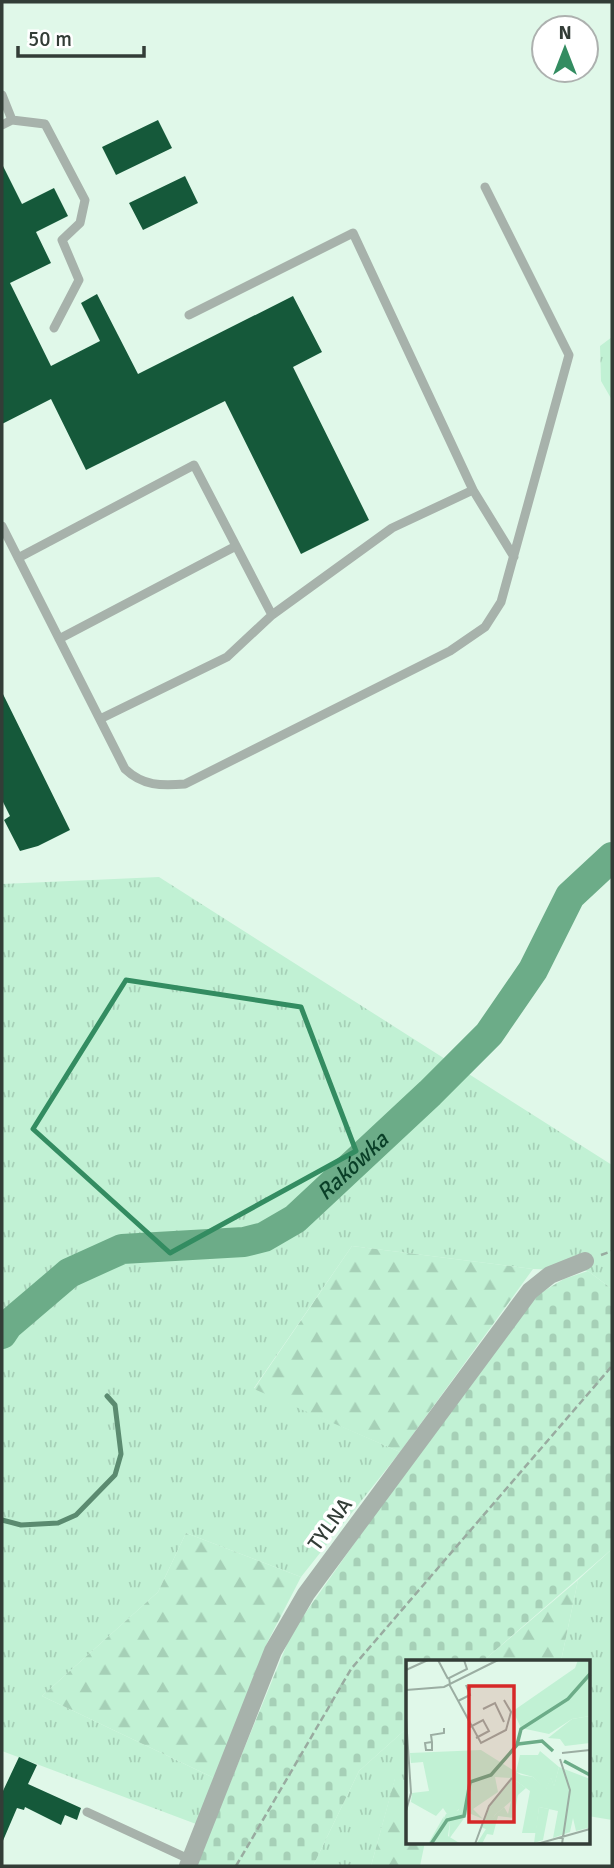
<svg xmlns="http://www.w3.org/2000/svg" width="614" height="1868" viewBox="0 0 614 1868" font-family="Signika,sans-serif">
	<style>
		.grass { fill: url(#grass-tufts) }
		.forest { fill: url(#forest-firs) }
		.cemetery { fill: url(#cemetery-stones) }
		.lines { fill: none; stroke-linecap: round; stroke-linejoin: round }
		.stream { stroke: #5b8b70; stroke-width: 5 }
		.river { stroke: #6cac88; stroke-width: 30 }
		.building { fill: #15593a }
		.path { stroke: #99aba0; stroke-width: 2.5; stroke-dasharray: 7 3.5; stroke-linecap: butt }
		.lane { stroke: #a7b2ab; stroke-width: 9 }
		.street { stroke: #a7b2ab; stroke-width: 18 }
		.marked { fill: none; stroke: #338c61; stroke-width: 5; stroke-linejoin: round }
		.labels { text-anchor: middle; stroke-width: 7; stroke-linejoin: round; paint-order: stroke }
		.street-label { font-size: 21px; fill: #333d37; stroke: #fff }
		.water-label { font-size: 23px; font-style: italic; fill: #093f27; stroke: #fff }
		.inset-river { fill: none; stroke: #6cac88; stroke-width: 3.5 }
		.inset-road { fill: none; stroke: #9bada2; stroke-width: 2 }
		.view { fill: #d62828; fill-opacity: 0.15; stroke: #d62828; stroke-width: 3.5 }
		.inset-edge { fill: none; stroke: #333d37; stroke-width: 3.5 }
	</style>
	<defs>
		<pattern id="grass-tufts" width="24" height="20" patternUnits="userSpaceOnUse" patternTransform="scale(1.75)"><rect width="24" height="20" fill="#c1f1d4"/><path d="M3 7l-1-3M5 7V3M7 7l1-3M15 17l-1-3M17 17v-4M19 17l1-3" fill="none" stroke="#a6d0b7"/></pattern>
		<pattern id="forest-firs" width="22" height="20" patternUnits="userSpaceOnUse" patternTransform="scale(1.75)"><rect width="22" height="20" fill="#c1f1d4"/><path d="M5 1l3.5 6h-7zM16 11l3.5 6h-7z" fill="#a6d0b7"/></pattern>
		<pattern id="cemetery-stones" width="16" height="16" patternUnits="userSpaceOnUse" patternTransform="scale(1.75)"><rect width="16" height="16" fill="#c1f1d4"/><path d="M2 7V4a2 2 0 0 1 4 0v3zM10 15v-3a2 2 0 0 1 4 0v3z" fill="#a6d0b7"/></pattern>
	</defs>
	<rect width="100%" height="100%" fill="#e0f8e9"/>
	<path class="grass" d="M612 337V400L601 381 600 346Z
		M159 877 612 1165V1289L588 1271 533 1269 352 1246 254 1388 400 1452 301 1577 186 1533 158 1592 42 1696 214 1778 196 1824 2 1751V884Z
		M612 1549V1820L588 1816V1661H561L578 1580Z
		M407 1728V1781L395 1779 371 1866H313L359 1771Z"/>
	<path class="forest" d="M352 1246 533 1269 400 1452 254 1389Z
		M186 1533 301 1577 268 1641 214 1778 42 1696 158 1592Z
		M578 1580 561 1661H483Z
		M395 1778 407 1781V1842H425L420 1866H371Z"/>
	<path class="cemetery" d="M588 1271 612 1289V1549L483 1661H407V1728L359 1771 313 1866H196L292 1632 399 1480 532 1298 564 1279Z"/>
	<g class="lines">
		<path class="stream" d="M2 1520 21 1525 58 1523 76 1515 115 1475 121 1454 115 1405 107 1396"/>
		<path class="river" id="s1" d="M2 1334 8 1325 69 1273 122 1249 244 1242 264 1237 295 1219 430 1093 489 1034 533 970 570 896 612 857"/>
	</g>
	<path class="building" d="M158 120 172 148 116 175 102 147Z
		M2 164 22 204 54 188 68 216 36 232 51 263 10 283 51 366 100 341 81 303 97 294 138 374 293 296 322 352 293 367 369 520 301 554 225 401 86 470 51 399 2 424Z
		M185 176 198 203 143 230 129 203Z
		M2 692 70 830 38 846 20 851 4 820 10 816 2 800Z
		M19 1757 37 1765 28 1784 81 1808 77 1820 65 1815 61 1825 25 1807 24 1810 17 1808 2 1843V1793Z"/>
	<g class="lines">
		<path class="path" d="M601 1255 612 1251
			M236 1866 351 1669 612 1366"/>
		<path class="lane" d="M2 95 12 120 2 125
			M12 120 45 124 85 200 80 223 62 240 79 280 54 328
			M189 315 353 233 473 490
			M2 526 125 769C143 786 161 786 185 784L450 651 485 627 501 602 569 355 485 187
			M18 558 194 465 272 615 227 657 100 719
			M272 615 392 528 473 490 514 557
			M59 639 236 546
			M87 1812 191 1860"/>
		<path class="street" d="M188 1866 273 1651 306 1594 530 1291 550 1275 585 1261"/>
	</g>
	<path class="marked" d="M126 980 301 1007 356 1151 170 1253 33 1129Z"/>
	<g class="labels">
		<g class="street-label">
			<text transform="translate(330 1524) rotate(-54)" y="7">TYLNA</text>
		</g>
		<g class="water-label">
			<text dy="8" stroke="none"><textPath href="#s1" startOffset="406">Rakówka</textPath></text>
		</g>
	</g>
	<g transform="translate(406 1660)">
		<rect width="184" height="184" fill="#e0f8e9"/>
		<path d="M172 0H184V56L166 59 143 74 115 68 107 51 169 8ZM75 90 115 115 127 117 140 129 145 117 148 126 153 107 184 119 182 168 170 171 167 158 164 172 147 178 152 151 133 147 130 173H116L124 131 106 118 89 117 92 132 67 149 77 159 53 149 43 157 37 148 30 156 5 142 6 133 23 131 17 102 5 103 4 93ZM112 134 108 158 92 156 87 175 81 174 76 184 71 183 89 155 98 147 102 154 105 141ZM38 156 36 165 44 162 42 176 55 184H22Z" fill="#c1f1d4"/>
		<path d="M184 56V83L159 86 154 79 142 78 166 59ZM134 91 153 107 148 127 145 118 140 130 127 117 110 112 114 95H132ZM49 145 62 153 43 179 44 162 33 168 40 154 53 150ZM133 147 143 149 137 180 128 183Z" fill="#c1f1d4"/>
		<path d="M106 118 120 128 89 155 82 170 75 167 84 145Z" fill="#c1f1d4"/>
		<path class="inset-river" d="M112 84 136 81 147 91M158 101 184 115M25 184 41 160 58 156 64 122 85 115 111 85 115 69 162 39 184 14"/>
		<path class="inset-road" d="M32 0 42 19M0 10 22 0M43 24 75 83 100 70 105 52 98 40M44 24 43 18 61 9 58 0M0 30 38 27 92 0M52 41 64 35 60 25M77 49 89 43 98 62M0 58 5 133 0 151M64 67 77 60 83 71 70 78M26 82 19 83 20 90H26V82L25 75 38 73V68M156 93 184 90M154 99 164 130 156 184M69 184 83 146 106 118M131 184 184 169"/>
		<path class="view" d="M63 26H108V162H63Z"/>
		<rect width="184" height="184" class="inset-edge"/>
	</g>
	<rect width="614" height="1868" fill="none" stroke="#333d37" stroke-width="7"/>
	<g transform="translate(565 49)"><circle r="33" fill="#ffffff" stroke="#adb1af" stroke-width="2"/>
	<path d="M0-5L12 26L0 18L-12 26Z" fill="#338c61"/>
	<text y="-10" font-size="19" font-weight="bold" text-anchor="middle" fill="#333d37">N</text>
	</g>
	<path d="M18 46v10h126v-10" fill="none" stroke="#333d37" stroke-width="3.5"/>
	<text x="28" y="46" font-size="21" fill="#333d37" stroke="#ffffff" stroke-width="5" paint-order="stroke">50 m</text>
</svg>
